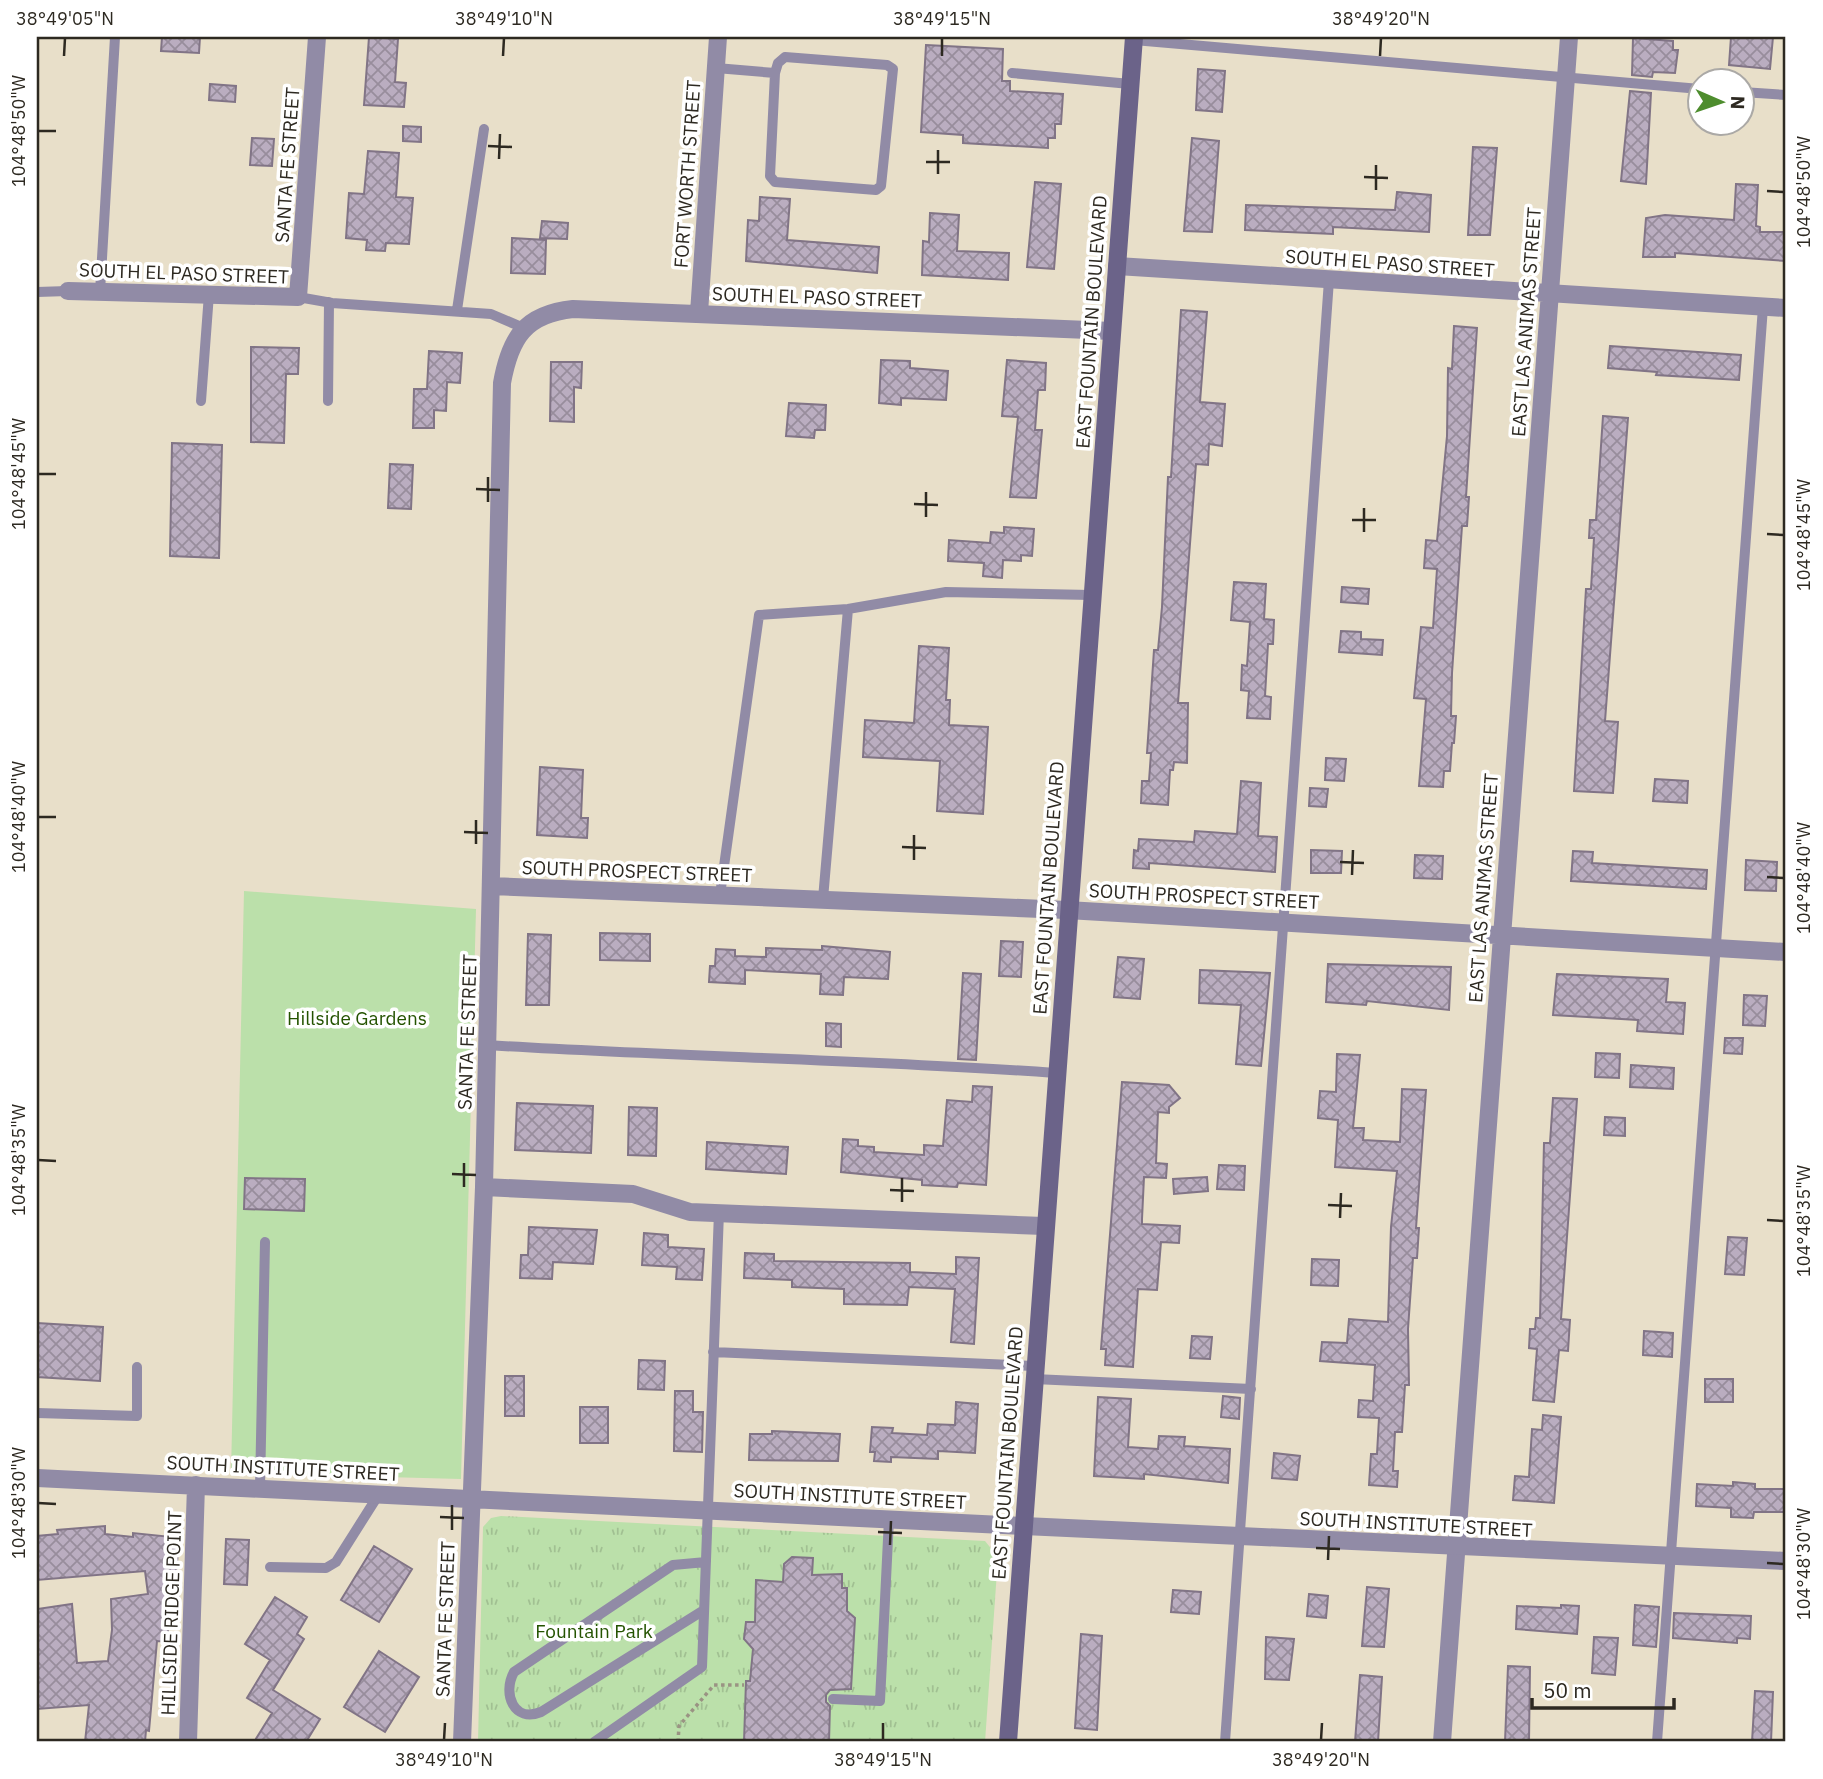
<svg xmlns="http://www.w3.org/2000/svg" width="1823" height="1779" viewBox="0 0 1823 1779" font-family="'IBM Plex Sans',sans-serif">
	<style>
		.grass { fill: url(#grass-tufts) }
		.garden { fill: #bbe0aa }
		.building { fill: url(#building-cross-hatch); stroke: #817486; stroke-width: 2 }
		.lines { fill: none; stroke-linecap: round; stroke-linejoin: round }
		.path { stroke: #9a9383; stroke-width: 3.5; stroke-dasharray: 3.5 3.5; stroke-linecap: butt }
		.service { stroke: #918ba6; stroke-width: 10 }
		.minor { stroke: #918ba6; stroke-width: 18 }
		.tertiary { stroke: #918ba6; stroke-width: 18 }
		.secondary { stroke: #6b6389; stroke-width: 18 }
		.ticks { fill: none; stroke: #2d2921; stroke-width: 2.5 }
		.labels { text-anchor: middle; stroke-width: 7; stroke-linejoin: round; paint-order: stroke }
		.street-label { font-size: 19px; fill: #2d2921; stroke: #fff }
		.park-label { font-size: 19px; fill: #245300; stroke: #fff }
		.neatline { fill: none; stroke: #2d2921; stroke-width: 2.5 }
		.ticks-label { font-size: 18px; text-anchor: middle; fill: #2d2921 }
	</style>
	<defs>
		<pattern id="grass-tufts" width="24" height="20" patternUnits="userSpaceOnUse" patternTransform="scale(1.75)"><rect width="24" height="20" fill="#bbe0aa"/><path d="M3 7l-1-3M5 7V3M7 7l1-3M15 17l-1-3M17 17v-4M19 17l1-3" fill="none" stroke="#a1c092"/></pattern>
		<pattern id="building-cross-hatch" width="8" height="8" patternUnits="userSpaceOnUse" patternTransform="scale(1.75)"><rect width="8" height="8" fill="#baadc0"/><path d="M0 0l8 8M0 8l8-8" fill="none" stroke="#988d9c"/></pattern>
	</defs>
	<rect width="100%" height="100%" fill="#e8dfc9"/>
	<path class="grass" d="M501 1516 985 1541 998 1557 985 1742H478L483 1527 491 1518Z"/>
	<path class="garden" d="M244 891 476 909 461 1479 231 1473Z"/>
	<path class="building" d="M162 37H200L199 53 161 51Z
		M369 37 398 39 395 82 406 83 404 107 364 105Z
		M1731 37H1773L1770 69 1729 65Z
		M1633 38 1673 41V50H1678L1675 73 1653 72 1652 77 1632 75Z
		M926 45 1003 49 1002 81H1010V91L1063 94 1061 124H1055V138H1048V148L963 143V135L921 132Z
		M1198 69 1225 71 1222 112 1196 110Z
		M210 84 236 86 235 102 209 100Z
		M1630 91 1651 93 1646 184 1621 181Z
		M403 126 421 127V142L403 141Z
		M252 138 274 139 272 166 250 165Z
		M1192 138 1219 141 1212 232 1184 231Z
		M1473 147 1497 148 1490 235H1468Z
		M368 151 399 153 396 197 413 198 409 244 386 243 385 251 366 250 367 240 346 238 349 193 364 194Z
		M1035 182 1061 184 1054 269 1027 267Z
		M1736 184 1758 185 1756 226 1760 227V232H1786V261L1675 253V257H1643L1646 218 1665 215 1734 220Z
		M1397 192 1431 195 1429 232 1333 227V234L1245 230 1246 205 1395 210Z
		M760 197 790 199 787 240 879 247 877 273 746 261 748 220 759 221Z
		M930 213 959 215 957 251 1009 253 1008 280 922 275 923 241 929 242Z
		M542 221 568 223 567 239 540 238Z
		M512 238 546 240 545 274 511 273Z
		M1181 310 1207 312 1200 402 1225 404 1222 446 1209 444 1208 465 1196 464 1178 703H1188L1187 763 1174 762 1173 770H1170L1168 805 1141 803 1142 781H1149L1151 753H1147L1154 650H1158L1162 607 1168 477H1171Z
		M1454 326 1477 328 1466 497H1469L1467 526H1462L1452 673 1451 716H1456L1454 743H1452L1450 771H1444L1443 787 1419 786 1426 699 1414 698 1421 627 1433 628 1437 569 1424 568 1426 540 1437 541 1447 436 1448 368 1452 369Z
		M1610 346 1741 355 1739 380 1656 375 1657 372 1608 368Z
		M251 347 299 348 298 374H286L284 443 251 442Z
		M429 351 462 353 460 383 447 382 446 411 434 410V428H413L414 389H427Z
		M881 360 910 361V368L948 371 946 400 901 398V405L879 403Z
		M1007 360 1046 363 1045 390H1038L1035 430H1042L1036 498 1010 497 1018 417 1002 416Z
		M551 362H582L581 388 574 387V422L550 421Z
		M789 403 826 405 825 430H815L814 438 786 436Z
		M1603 416 1628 418 1605 721 1618 722 1613 793 1574 791 1586 589H1591L1594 538H1589L1590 520H1596Z
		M172 443 222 445 219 558 170 556Z
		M390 464 413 465 411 509 388 508Z
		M1004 527 1034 529 1032 556 1021 555V561L1003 560 1002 578 983 576 984 563 948 561 949 540 990 543 991 532 1004 533Z
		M1234 582 1266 584 1264 619 1274 620 1273 644H1268L1265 696 1271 697 1270 719 1247 718 1249 691 1241 690 1242 665 1247 666 1250 622 1231 620Z
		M1342 587 1369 589 1368 604 1341 602Z
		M1341 631 1361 632V639L1383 640 1382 655 1339 652Z
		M919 646 949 648 946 700H950L949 725 988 727 983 814 937 811 940 761 863 757 865 720 914 723Z
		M1326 758 1346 759 1344 781 1325 780Z
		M540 767 583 770 581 818H588L587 838 537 835Z
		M1655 779 1688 781 1687 803 1653 801Z
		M1241 781 1261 783 1258 836 1277 837 1275 872 1149 863V869L1133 868 1134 850 1138 851 1139 839 1194 842 1195 831 1237 834Z
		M1310 788 1328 789 1326 807 1309 806Z
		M1311 850 1342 851 1341 873H1311Z
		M1573 851 1593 852 1592 863 1707 870 1706 889 1571 881Z
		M1415 855 1443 856 1442 879 1414 878Z
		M1746 860 1777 862 1776 891 1745 890Z
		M600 933 650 934V961L600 960Z
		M528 934 551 935 549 1005H526Z
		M1001 941 1023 942 1021 977 999 976Z
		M822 946 890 952 888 979 844 977 843 995 820 994 821 974 745 970V984L709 982 710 966H715L716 949 735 950V956L766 957V948L822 950Z
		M1118 957 1144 959 1140 999 1114 997Z
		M1328 964 1451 967 1449 1010 1367 1001 1366 1005 1326 1002Z
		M1200 970 1270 973 1261 1066 1236 1064 1241 1005 1199 1003Z
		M963 973 981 974 976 1060 958 1059Z
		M1557 974 1668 979 1666 1002 1685 1003 1683 1034 1637 1031 1638 1020 1553 1015Z
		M1744 995 1767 996 1765 1026 1743 1025Z
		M826 1023 841 1024V1047L826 1046Z
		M1725 1038H1743L1742 1054 1724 1053Z
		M1596 1053 1620 1054 1619 1078 1595 1077Z
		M1337 1054 1360 1055 1353 1128H1364L1363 1140 1400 1142 1402 1089 1426 1090 1416 1228H1419L1417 1258H1413L1408 1329 1409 1385H1405L1402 1432H1395L1393 1471H1398L1397 1487 1369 1485 1371 1454H1377L1379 1418 1358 1417 1359 1400 1373 1401 1375 1365 1320 1361 1322 1342 1347 1343 1349 1319 1388 1322 1391 1227 1397 1171 1335 1167 1338 1120 1318 1118 1320 1091 1336 1092Z
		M1631 1065 1674 1068 1673 1089 1630 1087Z
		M1122 1082 1169 1085 1180 1098 1169 1107V1113L1158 1112 1156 1163 1167 1164 1166 1178 1144 1177 1142 1219V1224L1180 1226 1179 1243 1161 1242 1157 1290 1138 1289 1133 1367 1105 1365 1106 1349H1101Z
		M973 1086 992 1087 986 1185 958 1183 957 1187 922 1185V1180L841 1172 843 1139 858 1140V1146L874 1147V1152L924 1155V1145L943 1146 947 1100 972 1102Z
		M1553 1098 1577 1099 1561 1319 1570 1320 1568 1351 1559 1350 1554 1402 1533 1400 1537 1349 1529 1348 1530 1329H1535L1536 1318H1540L1544 1143H1550Z
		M517 1103 593 1106 591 1153 515 1150Z
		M629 1107 657 1108 656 1156 628 1155Z
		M1605 1117 1625 1118V1136L1604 1135Z
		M707 1142 788 1147 786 1174 706 1169Z
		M1219 1165 1245 1166 1244 1190 1217 1189Z
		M1207 1177 1208 1191 1174 1194 1173 1179Z
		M245 1178 305 1179 304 1211 244 1209Z
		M529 1227 597 1230 593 1264 553 1262 552 1279 520 1278 521 1255H528Z
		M644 1233 668 1235V1247L704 1249 702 1280 676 1279 677 1267 642 1265Z
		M1728 1237 1747 1238 1744 1275 1725 1274Z
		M745 1253 774 1254V1261L910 1263V1272L956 1274V1257L979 1258 974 1344 951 1342 955 1289 909 1287 907 1305 844 1304V1289L792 1287V1280L744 1278Z
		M1312 1259 1339 1260 1338 1286 1311 1285Z
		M37 1323 103 1327 100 1381 37 1377Z
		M1644 1331 1673 1333 1672 1357 1643 1355Z
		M1192 1336 1212 1337 1210 1359 1190 1358Z
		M639 1360 665 1361 664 1390 638 1389Z
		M505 1376H524V1416H505Z
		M1705 1379H1733V1402H1705Z
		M675 1391H693V1412H703L702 1452 674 1451Z
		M1223 1396 1240 1398 1239 1419 1221 1417Z
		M1098 1397 1131 1399 1128 1447 1158 1449 1159 1436 1185 1437 1184 1446 1230 1449 1228 1483 1144 1474V1479L1094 1476Z
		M956 1402 978 1404 975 1453 938 1451V1459L891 1457V1462L874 1461 875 1452H870L872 1427 893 1428 892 1433 927 1435 928 1424 955 1425Z
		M580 1407H608V1443H580Z
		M1543 1415 1561 1417 1554 1503 1513 1500 1515 1476 1529 1477 1532 1429 1542 1430Z
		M772 1431 840 1434 838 1461 749 1460 750 1434H772Z
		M1274 1453 1300 1456 1297 1480 1272 1478Z
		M1733 1482 1755 1484V1489H1786V1512H1754L1753 1518 1731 1517V1508L1696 1506 1697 1484 1733 1486Z
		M105 1526V1534L133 1537V1533L172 1537 171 1540 179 1541 174 1593 179 1594 177 1608 170 1607 167 1642 157 1641 149 1731 146 1730 145 1742H85L89 1705 37 1709V1609L72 1604 77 1663 108 1661 112 1630 111 1599 148 1594 145 1571 37 1580V1536L58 1534 57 1530Z
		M226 1539 249 1540 247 1585 224 1584Z
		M374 1546 412 1569 379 1622 341 1600Z
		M792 1557 813 1558 812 1575 842 1574V1588H847V1611L855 1618 851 1689 830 1690 826 1695V1702L830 1706 829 1742H744L746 1681H750L753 1649 744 1639 746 1622H755L756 1580 783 1582 784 1564Z
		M1367 1587 1389 1589 1384 1647 1362 1646Z
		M1173 1590 1201 1592 1199 1614 1171 1612Z
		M1309 1594 1328 1596 1326 1618 1307 1616Z
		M275 1597 307 1617 297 1634 304 1639 273 1690 320 1719 306 1742H254L272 1713 247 1698 270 1660 245 1644Z
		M1561 1605 1579 1606 1577 1634 1516 1629 1517 1606 1561 1608Z
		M1635 1605 1659 1607 1656 1647 1633 1645Z
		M1674 1613 1751 1616 1750 1639 1737 1638V1643L1673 1638Z
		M1081 1634 1102 1636 1097 1730 1075 1728Z
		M1266 1637 1294 1639 1289 1680 1265 1679Z
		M1594 1637 1618 1638 1615 1675 1592 1673Z
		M379 1651 419 1677 385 1732 344 1707Z
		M1508 1666 1530 1667 1529 1742H1505Z
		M1360 1675 1382 1677 1378 1742H1355Z
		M1755 1691 1773 1692 1771 1742H1752Z"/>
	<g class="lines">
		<path class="path" d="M678 1742 679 1726 714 1685H744"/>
		<path class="service" d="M1134 40 1700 89
			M716 68 775 73 778 63 785 57 887 65 893 69 881 186 876 190 775 182 770 176 775 73
			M1012 73 1130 84
			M1742 92 1786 95
			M37 292 68 291
			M100 292 115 37
			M298 297 332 303 491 314 524 328
			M457 310 484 129
			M201 401 209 294
			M328 401 329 302
			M720 895 759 615 848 609 946 592 1091 595
			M823 899 848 609
			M487 1045C677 1057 866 1059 1055 1073
			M713 1352 1034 1366
			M1034 1379 1251 1389
			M37 1413 137 1416V1367
			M260 1488 265 1242
			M270 1567 326 1568 336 1562 379 1494
			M704 1610 541 1712C514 1723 502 1694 514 1672L673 1565 706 1562
			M833 1699 880 1701 889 1519
			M594 1742 702 1667 719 1212
			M1225 1742 1329 280
			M1657 1742 1763 307"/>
		<path class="minor" d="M1117 266 1786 308
			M68 291 298 297 317 37
			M699 313 718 37
			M492 886 1067 910 1786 952
			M484 1187 633 1194 690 1212 1044 1226
			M37 1478 1024 1526
			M188 1742 196 1485
			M462 1742 484 1187 502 383C510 338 525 314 573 309L1112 331
			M1442 1742 1569 37"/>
		<path class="tertiary" d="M1024 1526 1786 1561"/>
		<path class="secondary" d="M1008 1742 1134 37"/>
	</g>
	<path class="ticks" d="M64 56 65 38M503 56 504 38M942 56V38M1380 56 1381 38M38 131H56M488 146 512 147M499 159 500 134M926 162H950M938 174V150M1364 177 1388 178M1376 190V165M1767 191 1784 192M38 474H56M476 489 500 490M488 502V477M914 504 938 505M926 517V492M1352 520H1376M1364 532V508M1767 534 1784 535M38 817H56M464 832 488 833M476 844V820M902 847 926 848M914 860V835M1340 862 1364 863M1352 875 1353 850M1767 877 1784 878M38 1160 56 1161M452 1174 476 1175M464 1187V1163M890 1190 914 1191M902 1202V1178M1328 1205 1352 1206M1340 1218 1341 1193M1767 1220 1784 1221M38 1503 56 1504M440 1517 464 1518M452 1530V1505M878 1532 902 1533M890 1545 891 1521M1316 1548 1340 1549M1328 1560 1329 1536M1767 1563 1784 1564M444 1740 445 1723M883 1740V1723M1321 1740 1322 1723"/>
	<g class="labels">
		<g class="street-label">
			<text transform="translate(287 165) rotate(-86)" y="7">SANTA FE STREET</text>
			<text transform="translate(687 174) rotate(-86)" y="7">FORT WORTH STREET</text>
			<text transform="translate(1390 263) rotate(4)" y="7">SOUTH EL PASO STREET</text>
			<text transform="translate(184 273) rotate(2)" y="7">SOUTH EL PASO STREET</text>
			<text transform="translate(817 297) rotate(2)" y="7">SOUTH EL PASO STREET</text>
			<text transform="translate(1091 322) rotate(-86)" y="7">EAST FOUNTAIN BOULEVARD</text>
			<text transform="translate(1526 322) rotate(-86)" y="7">EAST LAS ANIMAS STREET</text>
			<text transform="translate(637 871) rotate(2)" y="7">SOUTH PROSPECT STREET</text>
			<text transform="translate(1048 888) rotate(-86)" y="7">EAST FOUNTAIN BOULEVARD</text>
			<text transform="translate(1483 888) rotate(-86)" y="7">EAST LAS ANIMAS STREET</text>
			<text transform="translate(1204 896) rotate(3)" y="7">SOUTH PROSPECT STREET</text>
			<text transform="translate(467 1032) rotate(-88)" y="7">SANTA FE STREET</text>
			<text transform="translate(1007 1453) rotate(-86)" y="7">EAST FOUNTAIN BOULEVARD</text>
			<text transform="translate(283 1468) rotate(3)" y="7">SOUTH INSTITUTE STREET</text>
			<text transform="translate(850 1496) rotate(3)" y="7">SOUTH INSTITUTE STREET</text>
			<text transform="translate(1416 1524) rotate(3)" y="7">SOUTH INSTITUTE STREET</text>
			<text transform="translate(171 1613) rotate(-88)" y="7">HILLSIDE RIDGE POINT</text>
			<text transform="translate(445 1619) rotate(-88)" y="7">SANTA FE STREET</text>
		</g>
		<g class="park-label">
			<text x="357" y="1025">Hillside Gardens</text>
			<text x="594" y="1638">Fountain Park</text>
		</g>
	</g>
	<rect width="1823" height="1779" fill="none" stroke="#ffffff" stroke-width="77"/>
	<g transform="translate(1721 102) rotate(92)"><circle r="33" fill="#ffffff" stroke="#aba9a6" stroke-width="2"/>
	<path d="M0-5L12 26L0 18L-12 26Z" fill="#4e8d2e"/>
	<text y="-10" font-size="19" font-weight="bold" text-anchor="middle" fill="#2d2921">N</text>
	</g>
	<path d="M1532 1698v10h142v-10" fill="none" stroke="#2d2921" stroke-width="3.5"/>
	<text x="1543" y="1698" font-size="21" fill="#2d2921" stroke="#ffffff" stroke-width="5" paint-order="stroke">50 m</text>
	<rect x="38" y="38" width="1746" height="1702" class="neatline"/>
	<g class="ticks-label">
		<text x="65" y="25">38°49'05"N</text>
		<text x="504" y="25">38°49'10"N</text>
		<text x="942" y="25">38°49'15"N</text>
		<text x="1381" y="25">38°49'20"N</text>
		<text transform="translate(19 131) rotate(-90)" y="6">104°48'50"W</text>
		<text transform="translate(1804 192) rotate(-90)" y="6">104°48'50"W</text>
		<text transform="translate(19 474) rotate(-90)" y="6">104°48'45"W</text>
		<text transform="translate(1804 535) rotate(-90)" y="6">104°48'45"W</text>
		<text transform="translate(19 817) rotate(-90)" y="6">104°48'40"W</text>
		<text transform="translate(1804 878) rotate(-90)" y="6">104°48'40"W</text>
		<text transform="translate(19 1160) rotate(-90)" y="6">104°48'35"W</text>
		<text transform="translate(1804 1221) rotate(-90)" y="6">104°48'35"W</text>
		<text transform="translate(19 1503) rotate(-90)" y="6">104°48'30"W</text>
		<text transform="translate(1804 1564) rotate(-90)" y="6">104°48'30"W</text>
		<text x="444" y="1766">38°49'10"N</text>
		<text x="883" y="1766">38°49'15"N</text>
		<text x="1321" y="1766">38°49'20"N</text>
	</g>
</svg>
